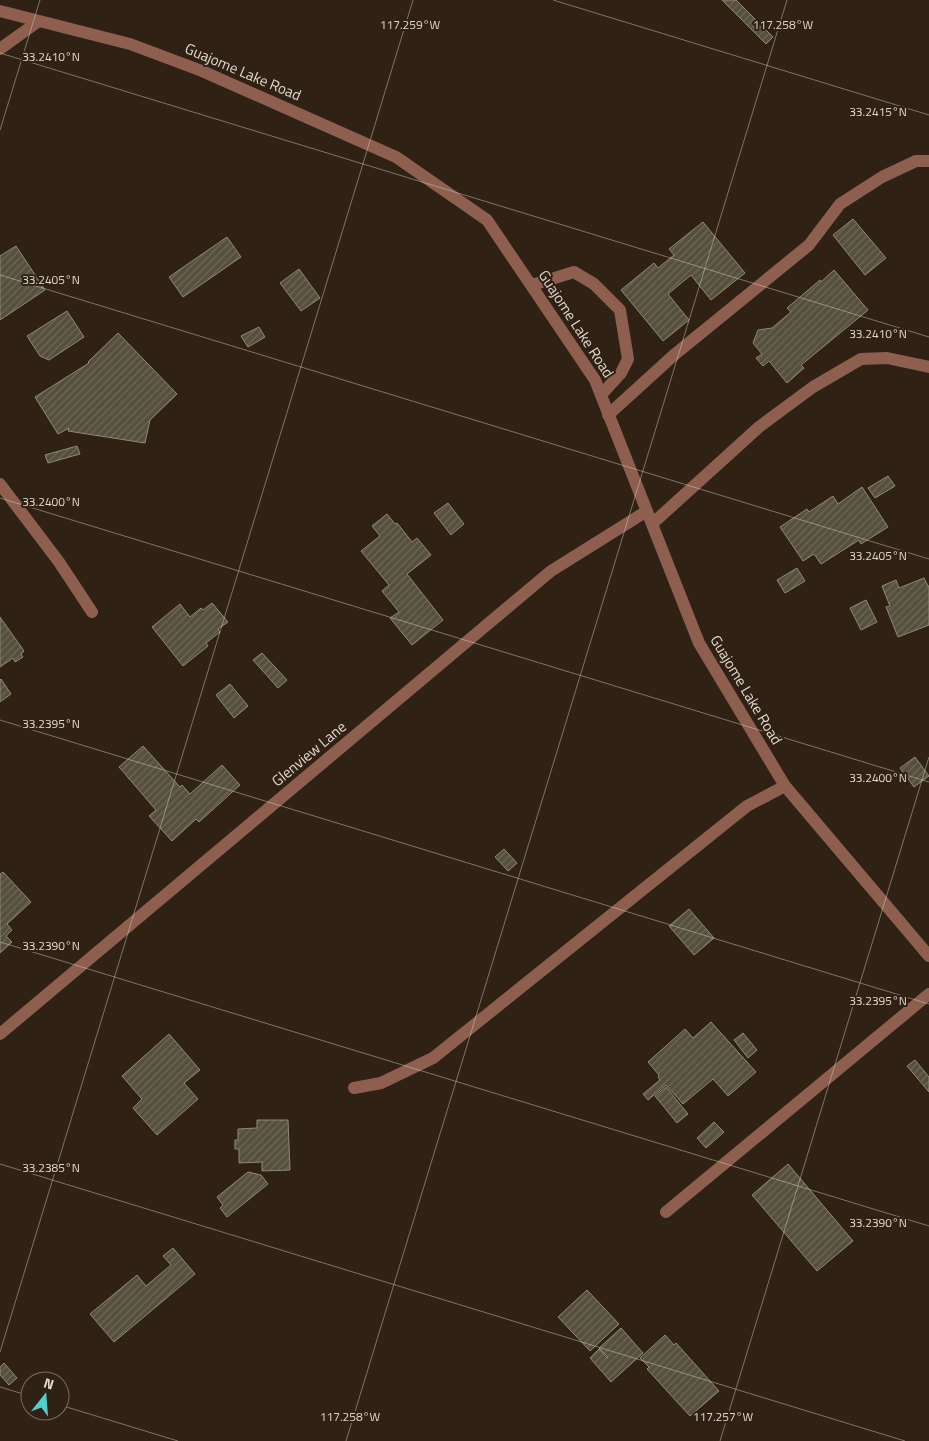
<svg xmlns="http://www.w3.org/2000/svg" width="929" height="1441" viewBox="0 0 929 1441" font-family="'Titillium Web',sans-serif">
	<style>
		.building { fill: url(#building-hatch); stroke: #908a75 }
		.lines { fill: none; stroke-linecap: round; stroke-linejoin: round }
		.minor { stroke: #8e5f4e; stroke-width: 12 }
		.ticks { fill: none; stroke: #e0d7ce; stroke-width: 1; stroke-opacity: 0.45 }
		.labels { text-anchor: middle; stroke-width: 4; stroke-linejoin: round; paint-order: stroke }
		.street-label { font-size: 15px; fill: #e0d7ce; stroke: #2f2114 }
		.ticks-label { font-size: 12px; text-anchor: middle; fill: #e0d7ce; stroke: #2f2114; stroke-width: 4; stroke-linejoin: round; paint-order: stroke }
	</style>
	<defs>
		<pattern id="building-hatch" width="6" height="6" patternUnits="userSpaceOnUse" patternTransform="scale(1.25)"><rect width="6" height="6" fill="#554f3c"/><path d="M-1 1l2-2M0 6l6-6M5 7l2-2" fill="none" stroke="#6d6857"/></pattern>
	</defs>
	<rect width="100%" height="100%" fill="#2f2114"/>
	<path class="building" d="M722 0H736L773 37 766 44Z
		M853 219 886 258 865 275 833 235Z
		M703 222 745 273 711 300 691 275 668 294 689 320 663 341 621 290 654 263 658 268 674 255 669 249Z
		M227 237 241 257 183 297 169 277Z
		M16 246 45 290 0 320V256Z
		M299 269 320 298 301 311 280 283Z
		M834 270 868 310 801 365 804 368 787 383 769 361 763 366 756 358 762 354 753 343 758 330 772 328 791 312 787 308 820 280 821 282Z
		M67 311 84 337 49 360 40 356 27 336Z
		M259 327 265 337 248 347 241 336Z
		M118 333 177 394 150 420 145 443 68 431 69 428 58 434 35 397 89 363 88 362Z
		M77 446 80 454 48 463 45 455Z
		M888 476 895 486 875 498 868 488Z
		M862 487 888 527 861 544 859 540 821 564 814 554 803 561 780 527 807 509 809 512 833 496 838 504Z
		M448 503 464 524 451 535 434 513Z
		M387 514 395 524 397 523 412 542 417 538 431 555 407 574 443 620 412 645 390 618 399 612 382 591 389 585 361 551 380 536 372 526Z
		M797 568 805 581 785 593 777 580Z
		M924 578 928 586H929V625L898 637 886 607 890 606 882 586 896 580 899 588Z
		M866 600 877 622 861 630 850 608Z
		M212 603 228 622 218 629 220 632 206 643 208 646 183 666 152 627 180 604 190 617 201 608 203 610Z
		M0 617 24 651 21 654 23 657 15 662 13 658 0 667Z
		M262 653 287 680 278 688 253 660Z
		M1 679 11 694 0 702V680Z
		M230 684 248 706 234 718 216 695Z
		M143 746 180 787 182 785 190 794 222 765 240 785 199 822 196 819 172 841 149 816 156 810 119 767Z
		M915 757 929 776 914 787 900 768Z
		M504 849 517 863 508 871 495 857Z
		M3 872 31 902 7 924 12 930 6 936 12 942 0 953V874Z
		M689 909 714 938 694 955 669 926Z
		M711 1022 756 1072 728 1096 713 1079 683 1104 666 1085 648 1100 643 1094 660 1080 658 1077 659 1075 648 1062 685 1029 693 1038Z
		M743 1033 757 1050 748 1058 734 1040Z
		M169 1034 200 1070 184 1083 198 1099 157 1135 133 1108 142 1099 122 1076Z
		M915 1060 929 1077V1092L907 1066Z
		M666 1087 688 1114 677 1123 655 1096Z
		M257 1120H288L290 1170 262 1171V1162L239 1163V1149H235V1140H238V1129L257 1128Z
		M714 1122 724 1132 706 1148 697 1138Z
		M788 1164 853 1241 817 1271 752 1195Z
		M248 1172 261 1175 268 1184 227 1217 220 1208 223 1205 217 1197Z
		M173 1248 195 1274 114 1342 90 1314 137 1275 146 1286 171 1265 163 1256Z
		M587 1290 619 1324 590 1351 558 1317Z
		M621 1328 643 1353 611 1382 590 1358 599 1349 607 1358 608 1357 599 1348Z
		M665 1335 674 1345 676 1343 719 1391 690 1416 647 1369 649 1367 640 1358Z
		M4 1363 17 1378 9 1385 0 1375V1367Z"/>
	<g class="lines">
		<path class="minor" d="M0 11 130 44 202 71 396 157 487 220 595 380 699 643 785 786 929 956
			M0 49 39 21
			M532 285 574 272 594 284 620 310 628 359 621 373 601 395
			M608 415 674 355 809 245 840 204 882 177 916 161H929
			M0 484 59 562 92 612
			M652 524 759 427 813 387 861 359 887 358 929 367
			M0 1034 551 571 647 511
			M354 1088 381 1083 433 1058 747 806 785 786
			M666 1212 929 994"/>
	</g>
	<path class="ticks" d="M553 0 929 115M0 53 929 337M0 130 40 0M0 275 929 559M0 498 929 782M0 720 929 1004M0 942 929 1226M0 1164 905 1441M0 1352 413 0M0 1387 30 1396M60 1405 178 1441M346 1441 787 0M720 1441 929 757"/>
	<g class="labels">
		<g class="street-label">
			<text transform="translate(243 72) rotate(23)" y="5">Guajome Lake Road</text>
			<text transform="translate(576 324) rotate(57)" y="5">Guajome Lake Road</text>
			<text transform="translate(746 690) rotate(59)" y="5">Guajome Lake Road</text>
			<text transform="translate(309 754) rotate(-40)" y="5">Glenview Lane</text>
		</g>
	</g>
	<g class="ticks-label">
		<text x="410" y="29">117.259°W</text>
		<text x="783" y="29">117.258°W</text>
		<text x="51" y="61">33.2410°N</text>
		<text x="878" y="116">33.2415°N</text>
		<text x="51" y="284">33.2405°N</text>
		<text x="878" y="338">33.2410°N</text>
		<text x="51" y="506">33.2400°N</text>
		<text x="878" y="560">33.2405°N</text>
		<text x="51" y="728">33.2395°N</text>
		<text x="878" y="782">33.2400°N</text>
		<text x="51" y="950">33.2390°N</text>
		<text x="878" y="1005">33.2395°N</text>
		<text x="51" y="1172">33.2385°N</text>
		<text x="878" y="1227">33.2390°N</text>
		<text x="350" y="1421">117.258°W</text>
		<text x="723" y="1421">117.257°W</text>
	</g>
	<g transform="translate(45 1396) rotate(17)"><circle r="24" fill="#2f2114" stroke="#766a5e"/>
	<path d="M0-4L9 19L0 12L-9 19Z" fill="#52cdcf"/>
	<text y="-8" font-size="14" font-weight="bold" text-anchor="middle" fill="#e0d7ce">N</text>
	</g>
</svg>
